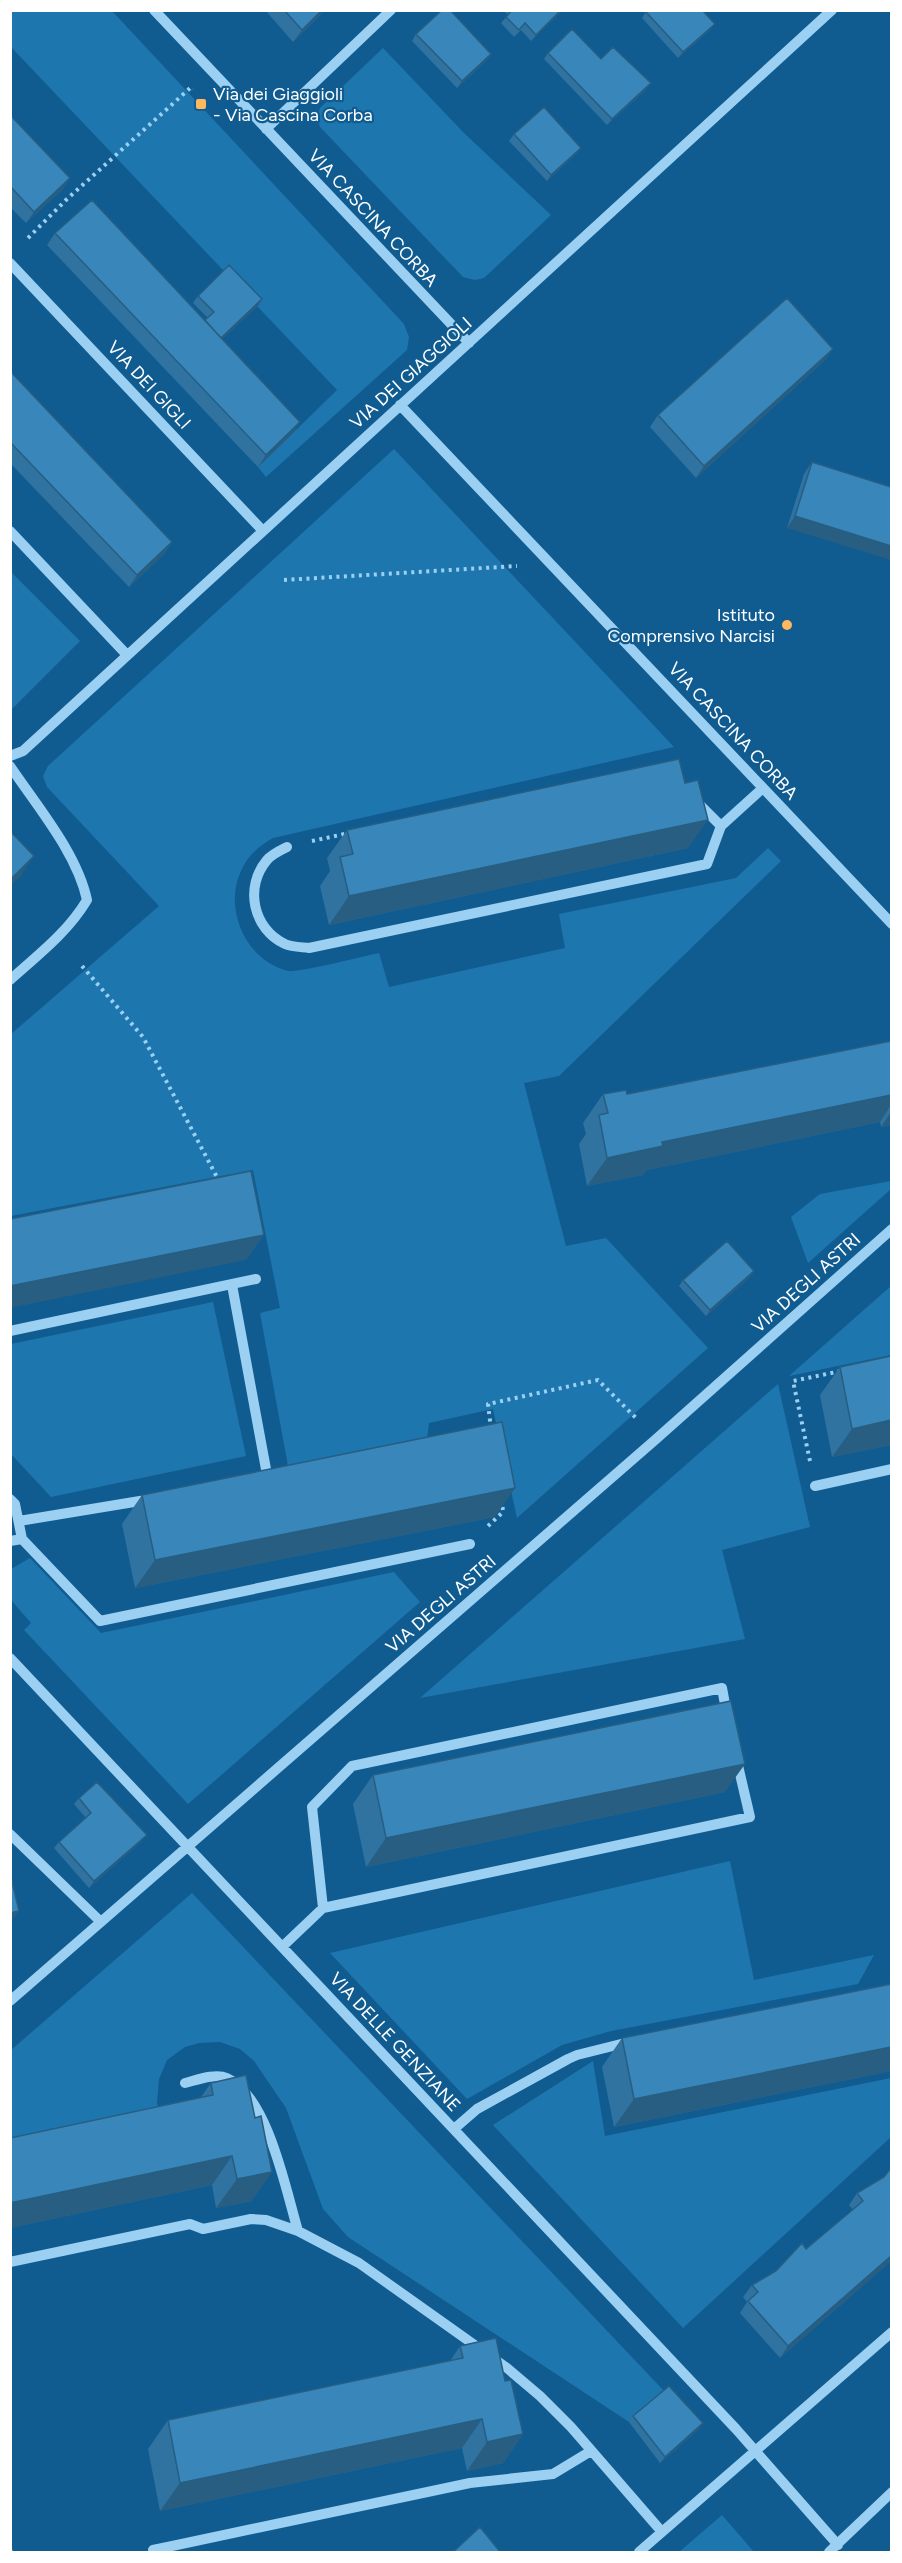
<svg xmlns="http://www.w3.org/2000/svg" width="902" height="2563" viewBox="0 0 902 2563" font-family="Figtree,sans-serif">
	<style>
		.green { fill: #1e76af }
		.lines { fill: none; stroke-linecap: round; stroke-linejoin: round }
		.path { stroke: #9bd0f3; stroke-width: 4; stroke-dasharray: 3 4.5; stroke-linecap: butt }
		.minor { stroke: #9bd0f3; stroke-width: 10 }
		.wall { fill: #3073a0 }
		.shaded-wall { fill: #275e82 }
		.building { fill: #3886ba; stroke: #275e82; stroke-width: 1.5 }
		.poi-dot { fill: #ffb85e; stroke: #105c91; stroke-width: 2 }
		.labels { text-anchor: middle; stroke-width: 4.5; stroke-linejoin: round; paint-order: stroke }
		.poi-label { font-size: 18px; fill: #fff; stroke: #105c91; text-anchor: start }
		.street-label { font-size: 18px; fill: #fff; stroke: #105c91 }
	</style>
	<rect width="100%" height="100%" fill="#105c91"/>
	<path class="green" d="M11 11H112L404 324 409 337 407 350 266 477 258 467 337 390 11 47Z
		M383 48 463 132 551 215 484 278 475 280 463 277 320 127 317 117 320 108Z
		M394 449 674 747 273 838C259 846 247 856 241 871 223 909 246 961 288 971 297 973 365 956 379 953L389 987 565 948 559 914 736 878 768 848 781 861 559 1076 524 1083 566 1246 606 1238 708 1348 517 1518 493 1409 429 1423 427 1439 288 1466 260 1313 280 1308 253 1170 11 1216 10 1035 159 906 47 787 43 776 48 766Z
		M11 572 80 641 11 710H10Z
		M891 1181V1189L808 1263 791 1217 820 1194Z
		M891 1286V1355L789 1376Z
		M213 1302 246 1456 51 1497 11 1454V1344Z
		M778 1384 810 1527 722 1550 745 1639 420 1698Z
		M30 1558 101 1633 394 1572 420 1602 188 1804 24 1630 31 1623 11 1600V1569Z
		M730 1861 754 1980 874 1955 858 1984 611 2031 562 2045 467 2099 330 1953Z
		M192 1893 665 2392 629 2422 348 2237 323 2209 286 2108 254 2061 240 2049 220 2042 199 2043 185 2047 167 2060 159 2079 157 2102 162 2130 11 2162 10 2051Z
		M593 2061 605 2136 891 2078V2137L683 2328 493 2125Z
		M722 2515 754 2552H679Z"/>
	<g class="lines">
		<path class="path" d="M28 238 66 200 188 90 191 87 193 89
			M284 580 517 566
			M312 841 349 833
			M82 966 143 1037 219 1181
			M491 1429 488 1404 598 1380 638 1420
			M810 1461 793 1381 841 1371
			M488 1526 503 1512 502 1501
			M10 2550 11 2552"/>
		<path class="minor" d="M154 10 469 343
			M266 129 391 10
			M10 263 263 531
			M400 405 892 924
			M10 531 127 655
			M10 756 23 751 832 10
			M10 766C37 806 77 853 87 900 68 932 38 955 10 980
			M696 801 721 826
			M287 847C281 850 272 854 267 860 244 887 253 929 285 944 292 947 301 947 309 948L707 864 721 826 763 788
			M232 1285 268 1480 265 1481
			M10 1331 256 1279
			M815 1486 892 1469
			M10 1499 15 1504 22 1539 10 1541
			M19 1521 152 1499
			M22 1539 100 1621 470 1544
			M10 1658 736 2429 838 2545
			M10 1834 101 1922
			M323 1908 312 1807 352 1766 722 1688 727 1715
			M282 1947 323 1908 750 1817 736 1757
			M10 2001 655 1440 892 1229
			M185 2083C197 2080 215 2073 227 2078 268 2096 286 2191 298 2231
			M454 2129 477 2109 568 2059 577 2055 629 2042
			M10 2262 190 2224 203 2229 251 2219 266 2220 298 2231 359 2263 507 2368 540 2396 571 2427 662 2532
			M153 2550 470 2483 553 2474 591 2451
			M639 2552 892 2332
			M829 2552 892 2492"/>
	</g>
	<path class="wall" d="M265 10H325L293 42Z
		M503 10H563L531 41 521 30 514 37 501 23 508 15Z
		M647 10 715 24 710 30 678 58 642 18Z
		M416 34 491 54 487 60 457 88 412 41Z
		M548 53 601 59 646 90 607 125 544 59Z
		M10 115 70 178 62 190 26 223 10 207Z
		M514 134 581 148 576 154 547 181 509 141Z
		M55 233 205 320 208 318 193 303 198 296 262 299 258 306 222 339 300 422 292 434 258 467 47 245Z
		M833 349 825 360 696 478 650 427 658 415Z
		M10 371 172 542 164 554 129 587 10 463Z
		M812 462 891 487 787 528 804 474Z
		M347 830 688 848 329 925 320 886 330 871 327 858Z
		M891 1041V1125L881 1127 880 1122 647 1170 643 1175 587 1186 579 1144 586 1134 583 1123 603 1094H627Z
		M754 1271 750 1277 706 1316 679 1286 683 1280Z
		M891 1356V1445L832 1457 820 1395 840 1367Z
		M142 1495 495 1517 135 1588 122 1524Z
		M373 1775 725 1792 366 1867 353 1804Z
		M79 1798 142 1841 89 1888 54 1848 59 1842 86 1818 74 1804Z
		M891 1984V2071L614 2127 602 2067 622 2038Z
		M211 2083 252 2201 216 2208 212 2185 10 2228V2138L201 2097Z
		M884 2177 891 2261 780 2358 740 2313 747 2302 743 2297 752 2285 776 2271 806 2249 853 2210 849 2205 857 2193Z
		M460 2346 505 2381 523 2434 503 2463 467 2471 462 2448 160 2511 148 2449 168 2420 450 2361Z
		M633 2416 703 2423 699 2429 660 2463 629 2422Z"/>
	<path class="shaded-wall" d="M322 10H325L293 42 302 30Z
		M561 10H563L531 41 536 35Z
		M715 24 710 30 678 58 683 52Z
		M491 54 487 60 457 88 462 81Z
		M651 83 646 90 607 125 612 119Z
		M581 148 576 154 547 181 551 175Z
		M70 178 62 190 26 223 34 212Z
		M262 299 258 306 212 349 217 342Z
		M833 349 825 360 696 478 704 466Z
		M300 422 292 434 258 467 266 455Z
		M795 516 891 546V560L787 528Z
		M172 542 164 554 129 587 137 575Z
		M708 820 688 848 329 925 349 896Z
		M34 856 20 877 10 886V880Z
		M891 1095V1105L880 1122 647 1170 643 1175 587 1186 607 1158 662 1142Z
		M891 1112V1125L881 1127Z
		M264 1235 246 1260 10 1308V1286Z
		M754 1271 750 1277 706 1316 710 1310Z
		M891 1420V1445L832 1457 852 1429Z
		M515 1488 495 1517 135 1588 155 1560Z
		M745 1764 725 1792 366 1867 386 1838Z
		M147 1835 142 1841 89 1888 94 1881Z
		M19 1911 10 1923V1913Z
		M891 2047V2071L614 2127 634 2099Z
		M232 2156 212 2185 10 2228V2203Z
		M272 2172 252 2201 216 2208 237 2179Z
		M891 2256V2261L780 2358 788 2346Z
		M482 2419 462 2448 160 2511 180 2483Z
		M703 2423 699 2429 660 2463 665 2457Z
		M523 2434 503 2463 467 2471 487 2442Z"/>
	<path class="building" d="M284 10H322L302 30Z
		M442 10H450L491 54 462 81 416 34Z
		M512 10H561L536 35 525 23 519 30 506 17Z
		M647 10H702L715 24 683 52 646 12Z
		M572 29 601 59 613 47 651 83 612 119 548 53Z
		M544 107 581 148 551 175 514 134Z
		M10 115 70 178 34 212 10 186Z
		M92 200 300 422 266 455 55 233Z
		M229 265 262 299 221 338 205 320 214 312 198 296Z
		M787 298 833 349 704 466 658 415Z
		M10 371 172 542 137 575 10 442Z
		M812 462 891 487V546L795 516Z
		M679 759 685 783 698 780 708 820 349 896 340 857 353 854 347 830Z
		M10 831 34 856 10 880Z
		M891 1041V1095L662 1142 663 1146 607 1158 599 1115 608 1113 603 1094 626 1090 627 1094Z
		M251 1171 264 1235 10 1286V1219Z
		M727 1241 754 1271 710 1310 683 1280Z
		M891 1356V1420L852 1429 840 1367Z
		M502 1422 515 1488 155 1560 142 1495Z
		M731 1701 745 1764 386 1838 373 1775Z
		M97 1782 147 1835 94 1881 59 1842 91 1813 79 1798Z
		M10 1873 19 1911 10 1913Z
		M891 1984V2047L634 2099 622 2038Z
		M246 2075 255 2118 261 2116 272 2172 237 2179 232 2156 10 2203V2138L213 2095 211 2083Z
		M891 2168V2256L788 2346 748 2301 758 2292 752 2285 776 2271 802 2243 806 2249 863 2201 857 2193 884 2177Z
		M496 2338 505 2381 511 2380 523 2434 487 2442 482 2419 180 2483 168 2420 463 2358 460 2346Z
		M669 2386 703 2423 665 2457 633 2416Z
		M480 2527 501 2553H452Z"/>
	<g class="poi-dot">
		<rect x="195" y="98" width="12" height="12" rx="3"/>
		<circle cx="787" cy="625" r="6"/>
	</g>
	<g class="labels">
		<g class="poi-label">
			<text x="213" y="100">Via dei Giaggioli<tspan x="213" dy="21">- Via Cascina Corba</tspan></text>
			<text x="775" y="621" text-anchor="end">Istituto<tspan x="775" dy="21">Comprensivo Narcisi</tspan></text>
		</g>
		<g class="street-label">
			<text transform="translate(373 218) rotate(47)" y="6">VIA CASCINA CORBA</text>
			<text transform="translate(411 373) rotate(-42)" y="6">VIA DEI GIAGGIOLI</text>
			<text transform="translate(149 385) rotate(47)" y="6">VIA DEI GIGLI</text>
			<text transform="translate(733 731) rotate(47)" y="6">VIA CASCINA CORBA</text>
			<text transform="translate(806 1283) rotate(-42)" y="6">VIA DEGLI ASTRI</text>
			<text transform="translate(441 1604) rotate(-41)" y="6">VIA DEGLI ASTRI</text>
			<text transform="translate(395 2042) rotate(47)" y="6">VIA DELLE GENZIANE</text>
		</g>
	</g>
	<rect width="902" height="2563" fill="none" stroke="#ffffff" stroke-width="24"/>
</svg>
